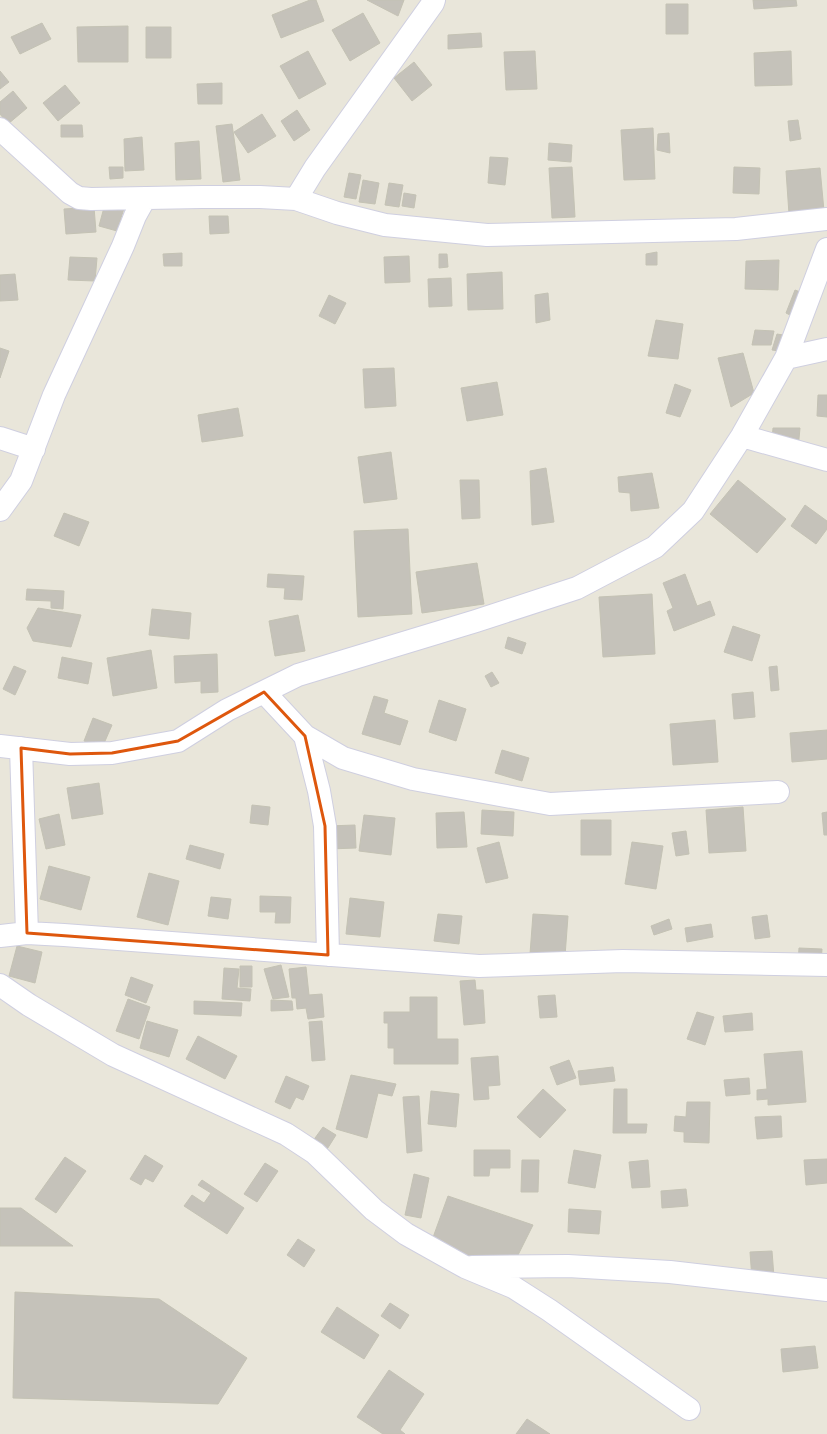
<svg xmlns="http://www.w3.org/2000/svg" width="827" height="1434" viewBox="0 0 827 1434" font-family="Signika,sans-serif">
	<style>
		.building { fill: #c5c2ba; stroke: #c4c2b4 }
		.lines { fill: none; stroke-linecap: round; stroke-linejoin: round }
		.minor-casing { stroke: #cfcfe0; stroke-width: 24 }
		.minor { stroke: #fff; stroke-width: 22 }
		.marked { fill: none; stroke: #de570d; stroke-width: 3; stroke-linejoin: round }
	</style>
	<rect width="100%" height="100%" fill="#e9e6da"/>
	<path class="building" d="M310 0H316L324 21 281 38 272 15Z
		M367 0H404L398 16Z
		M753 0H796L797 6 754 9Z
		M666 4H688V34H666Z
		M363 13 380 43 350 61 332 30Z
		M42 23 51 39 20 54 11 37Z
		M128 26V62H78L77 27Z
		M146 27H171V58H146Z
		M481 33 482 47 448 49V35Z
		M308 51 326 84 299 99 280 66Z
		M535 51 537 89 506 90 504 52Z
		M791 51 792 85 755 86 754 53Z
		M414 62 432 85 412 101 394 78Z
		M0 71 9 82 0 89Z
		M222 83V104H198L197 84Z
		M65 85 80 103 58 121 43 103Z
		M13 91 27 108 8 124 0 114V102Z
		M297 110 310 130 294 141 281 121Z
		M262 114 276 136 248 153 234 132Z
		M798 120 801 139 790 141 788 121Z
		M232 124 240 180 223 182 216 126Z
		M61 125H82L83 137H61Z
		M653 128 655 179 624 180 621 130Z
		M669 133 670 153 657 150 658 134Z
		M142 137 144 170 125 171 124 139Z
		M199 141 201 179 176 180 175 143Z
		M549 143 572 145 571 162 548 160Z
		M490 157 508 158 505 185 488 183Z
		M109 167H123V178L110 179Z
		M572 167 575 217 552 218 549 168Z
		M734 167 760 168 759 194 733 193Z
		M820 168 824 211 789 214 786 171Z
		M349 173 361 175 356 199 344 197Z
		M363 180 379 183 375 204 359 202Z
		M389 183 403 185 399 207 385 205Z
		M404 193 416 195 414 208 402 206Z
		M106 200 125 205 117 231 99 226Z
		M94 207 96 232 66 234 64 209Z
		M209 216H228L229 233 210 234Z
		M657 252V265H646V254Z
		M182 253V266H164L163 254Z
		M439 254H447L448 267 439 268Z
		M409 256 410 282 385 283 384 257Z
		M70 257 97 258 95 281 68 280Z
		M779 260 778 290 745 289 746 261Z
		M502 272 503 309 468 310 467 274Z
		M15 274 18 300 0 301V275Z
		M451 278 452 306 429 307 428 279Z
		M795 290 808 295 798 319 786 313Z
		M548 293 550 320 536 323 535 295Z
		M329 295 346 303 335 324 319 316Z
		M656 320 683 324 678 359 648 356Z
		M755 330 774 331 771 345H752Z
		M777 334 789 336 786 352 772 350Z
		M0 348 9 351 0 378Z
		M743 353 754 393 731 407 718 358Z
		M394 368 396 406 365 408 363 369Z
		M497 382 503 415 467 421 461 388Z
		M675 384 691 390 680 417 666 413Z
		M818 395H827V417L817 416Z
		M238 408 243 436 202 442 198 415Z
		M773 428H800L798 449 772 440Z
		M391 452 397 499 364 503 358 457Z
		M546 468 554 522 532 525 530 471Z
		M652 473 659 508 631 511 630 493 619 492 618 477Z
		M460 480H479L480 518 462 519Z
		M738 480 786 519 757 553 710 514Z
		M805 505 827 521V529L816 544 791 526Z
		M64 513 89 522 79 546 54 536Z
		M408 529 412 614 358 617 354 531Z
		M477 563 484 604 422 613 416 572Z
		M268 574 304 576 302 600 284 599 285 588 267 587Z
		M685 574 697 606 710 601 715 615 674 631 667 611 673 608 663 583Z
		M27 589 64 591 63 609 51 608V601L26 600Z
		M652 594 655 654 603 657 599 597Z
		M38 608 81 615 71 647 33 641 27 628Z
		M152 609 191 613 189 639 149 635Z
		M298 615 305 651 275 656 269 621Z
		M733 626 760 635 752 661 724 652Z
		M508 637 526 643 522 654 505 648Z
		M151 650 157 688 113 696 107 658Z
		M217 654 218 692 201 693V681L175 683 174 656Z
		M62 657 92 663 88 684 58 678Z
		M14 666 26 671 15 695 3 689Z
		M777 666 779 690 771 691 769 667Z
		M492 672 499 683 491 687 485 676Z
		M753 692 755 717 734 719 732 694Z
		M374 696 388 700 384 713 408 721 400 745 362 734Z
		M439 700 466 709 456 741 429 732Z
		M93 718 112 725 102 748 84 741Z
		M715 720 718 762 673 765 670 724Z
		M827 730V759L792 762 790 733Z
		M502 750 529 758 522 781 495 773Z
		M99 783 103 814 72 819 67 788Z
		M252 805 270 807 268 825 250 823Z
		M743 807 746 851 709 853 706 810Z
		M482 810 514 812 513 836 481 834Z
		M464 812 467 847 437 848 436 813Z
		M827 812V835H824L822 813Z
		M59 814 65 845 46 849 39 819Z
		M364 815 395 818 391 855 359 851Z
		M581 820H611V855H581Z
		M355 825 356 848 329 849 328 826Z
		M686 831 689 854 676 856 672 833Z
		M499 842 508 878 486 883 477 848Z
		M632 842 663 846 656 889 625 884Z
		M190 845 224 854 220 869 186 859Z
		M49 866 90 877 81 910 40 899Z
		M149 873 179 881 168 925 137 917Z
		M260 896 291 897 290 923H275L276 912H260Z
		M211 897 231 899 228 919 208 916Z
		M350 898 384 902 380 937 346 934Z
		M438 914 462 916 459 944 434 941Z
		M533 914 568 916 565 956 530 954Z
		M767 915 770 937 755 939 752 917Z
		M669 919 672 929 654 935 651 926Z
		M711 924 713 937 687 942 685 928Z
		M17 946 42 952 35 983 9 976Z
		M799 948 822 949 821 964H798Z
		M281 965 289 997 273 999 264 969Z
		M240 966H252V987H240Z
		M306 967 309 995 322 994 324 1017 308 1019 306 1008 297 1009 296 998H292L289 969Z
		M224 968 239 969 237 988 251 989 250 1001 222 999Z
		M131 977 153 985 146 1003 125 995Z
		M475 980 476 990H483L485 1023 464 1025 460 981Z
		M555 995 557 1017 540 1018 538 996Z
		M410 997H437V1039H458V1064H394V1048H388V1023H384V1012H410Z
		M128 999 150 1007 139 1039 116 1031Z
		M271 1000 292 1001 293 1010 271 1011Z
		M194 1001 242 1003 241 1016 194 1014Z
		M697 1012 714 1017 705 1045 687 1039Z
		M752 1013 753 1030 725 1032 723 1016Z
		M147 1021 178 1030 169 1057 140 1048Z
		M322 1021 325 1060 312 1061 309 1022Z
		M198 1036 237 1056 225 1079 186 1059Z
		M802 1051 806 1102 768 1105V1099L757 1100V1090L767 1089 764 1054Z
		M498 1056 500 1085 488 1086 489 1099 474 1100 471 1058Z
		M569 1060 576 1078 557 1085 550 1067Z
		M613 1067 615 1081 580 1085 578 1071Z
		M351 1075 396 1084 392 1096 378 1093 367 1138 336 1129Z
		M286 1076 309 1086 303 1100 296 1097 290 1109 275 1102Z
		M749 1078 750 1094 726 1096 724 1080Z
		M543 1089 566 1110 540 1138 517 1117Z
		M614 1089H627V1124H647L646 1133H613Z
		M431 1091 459 1094 456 1127 428 1124Z
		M419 1096 422 1151 407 1153 403 1097Z
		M687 1102H710L709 1143 684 1142V1132L674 1131 675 1116 686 1117Z
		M781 1116 782 1137 757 1139 755 1117Z
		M323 1127 336 1135 324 1154 310 1145Z
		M474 1150H510V1168H490L489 1176H474Z
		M574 1150 601 1155 595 1188 568 1183Z
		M145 1155 163 1166 153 1182 145 1178 141 1185 130 1179Z
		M65 1157 86 1171 56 1213 35 1199Z
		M827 1159V1183L806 1185 804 1160Z
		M522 1160H539L538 1192H521Z
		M648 1160 650 1187 632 1188 629 1162Z
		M265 1163 278 1171 257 1202 244 1194Z
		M414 1174 429 1178 421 1218 405 1215Z
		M202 1180 244 1208 227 1234 184 1206 192 1195 204 1203 211 1193 198 1185Z
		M686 1189 688 1206 662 1208 661 1191Z
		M448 1196 533 1225 513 1265 488 1262 431 1243Z
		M0 1208H21L73 1246H0Z
		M569 1209 601 1211 599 1234 568 1232Z
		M298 1239 315 1250 304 1267 287 1255Z
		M772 1251 774 1277 752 1279 750 1252Z
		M15 1292 159 1299 247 1358 218 1404 13 1398Z
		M390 1303 409 1315 400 1329 381 1316Z
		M337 1307 379 1335 364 1359 321 1332Z
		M815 1346 818 1368 783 1372 781 1349Z
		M389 1370 424 1394 400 1430 405 1434H383L357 1417Z
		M527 1419 550 1434H516Z"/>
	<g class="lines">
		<defs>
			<path id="minor" d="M0 129 70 193 79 198 91 199 202 197H260L296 199 337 213 385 225 487 235 736 229 827 219
				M296 199 315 168 433 3 434 0
				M786 358 827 349
				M742 436 827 460
				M0 438 34 449
				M0 510 21 481 54 395 123 246 135 216 145 198
				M264 692 305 736 343 758 413 779 550 804 778 792
				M305 736 319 791 325 826 328 955
				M0 746 70 754 112 753 178 741 227 710 298 675 476 621 577 588 655 547 693 511 742 436 786 358 827 249
				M21 748 27 933
				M0 936 27 933 64 935 479 966 623 961 827 965
				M0 985 29 1005 113 1055 286 1134 315 1153 374 1210 406 1234 465 1267 513 1287 549 1310 689 1409
				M472 1267 568 1266 670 1272 827 1290"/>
		</defs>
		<use href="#minor" class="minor-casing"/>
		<use href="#minor" class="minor"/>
	</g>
	<path class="marked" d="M264 692 305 736 325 826 328 955 27 933 21 748 70 754 112 753 178 741Z"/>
</svg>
